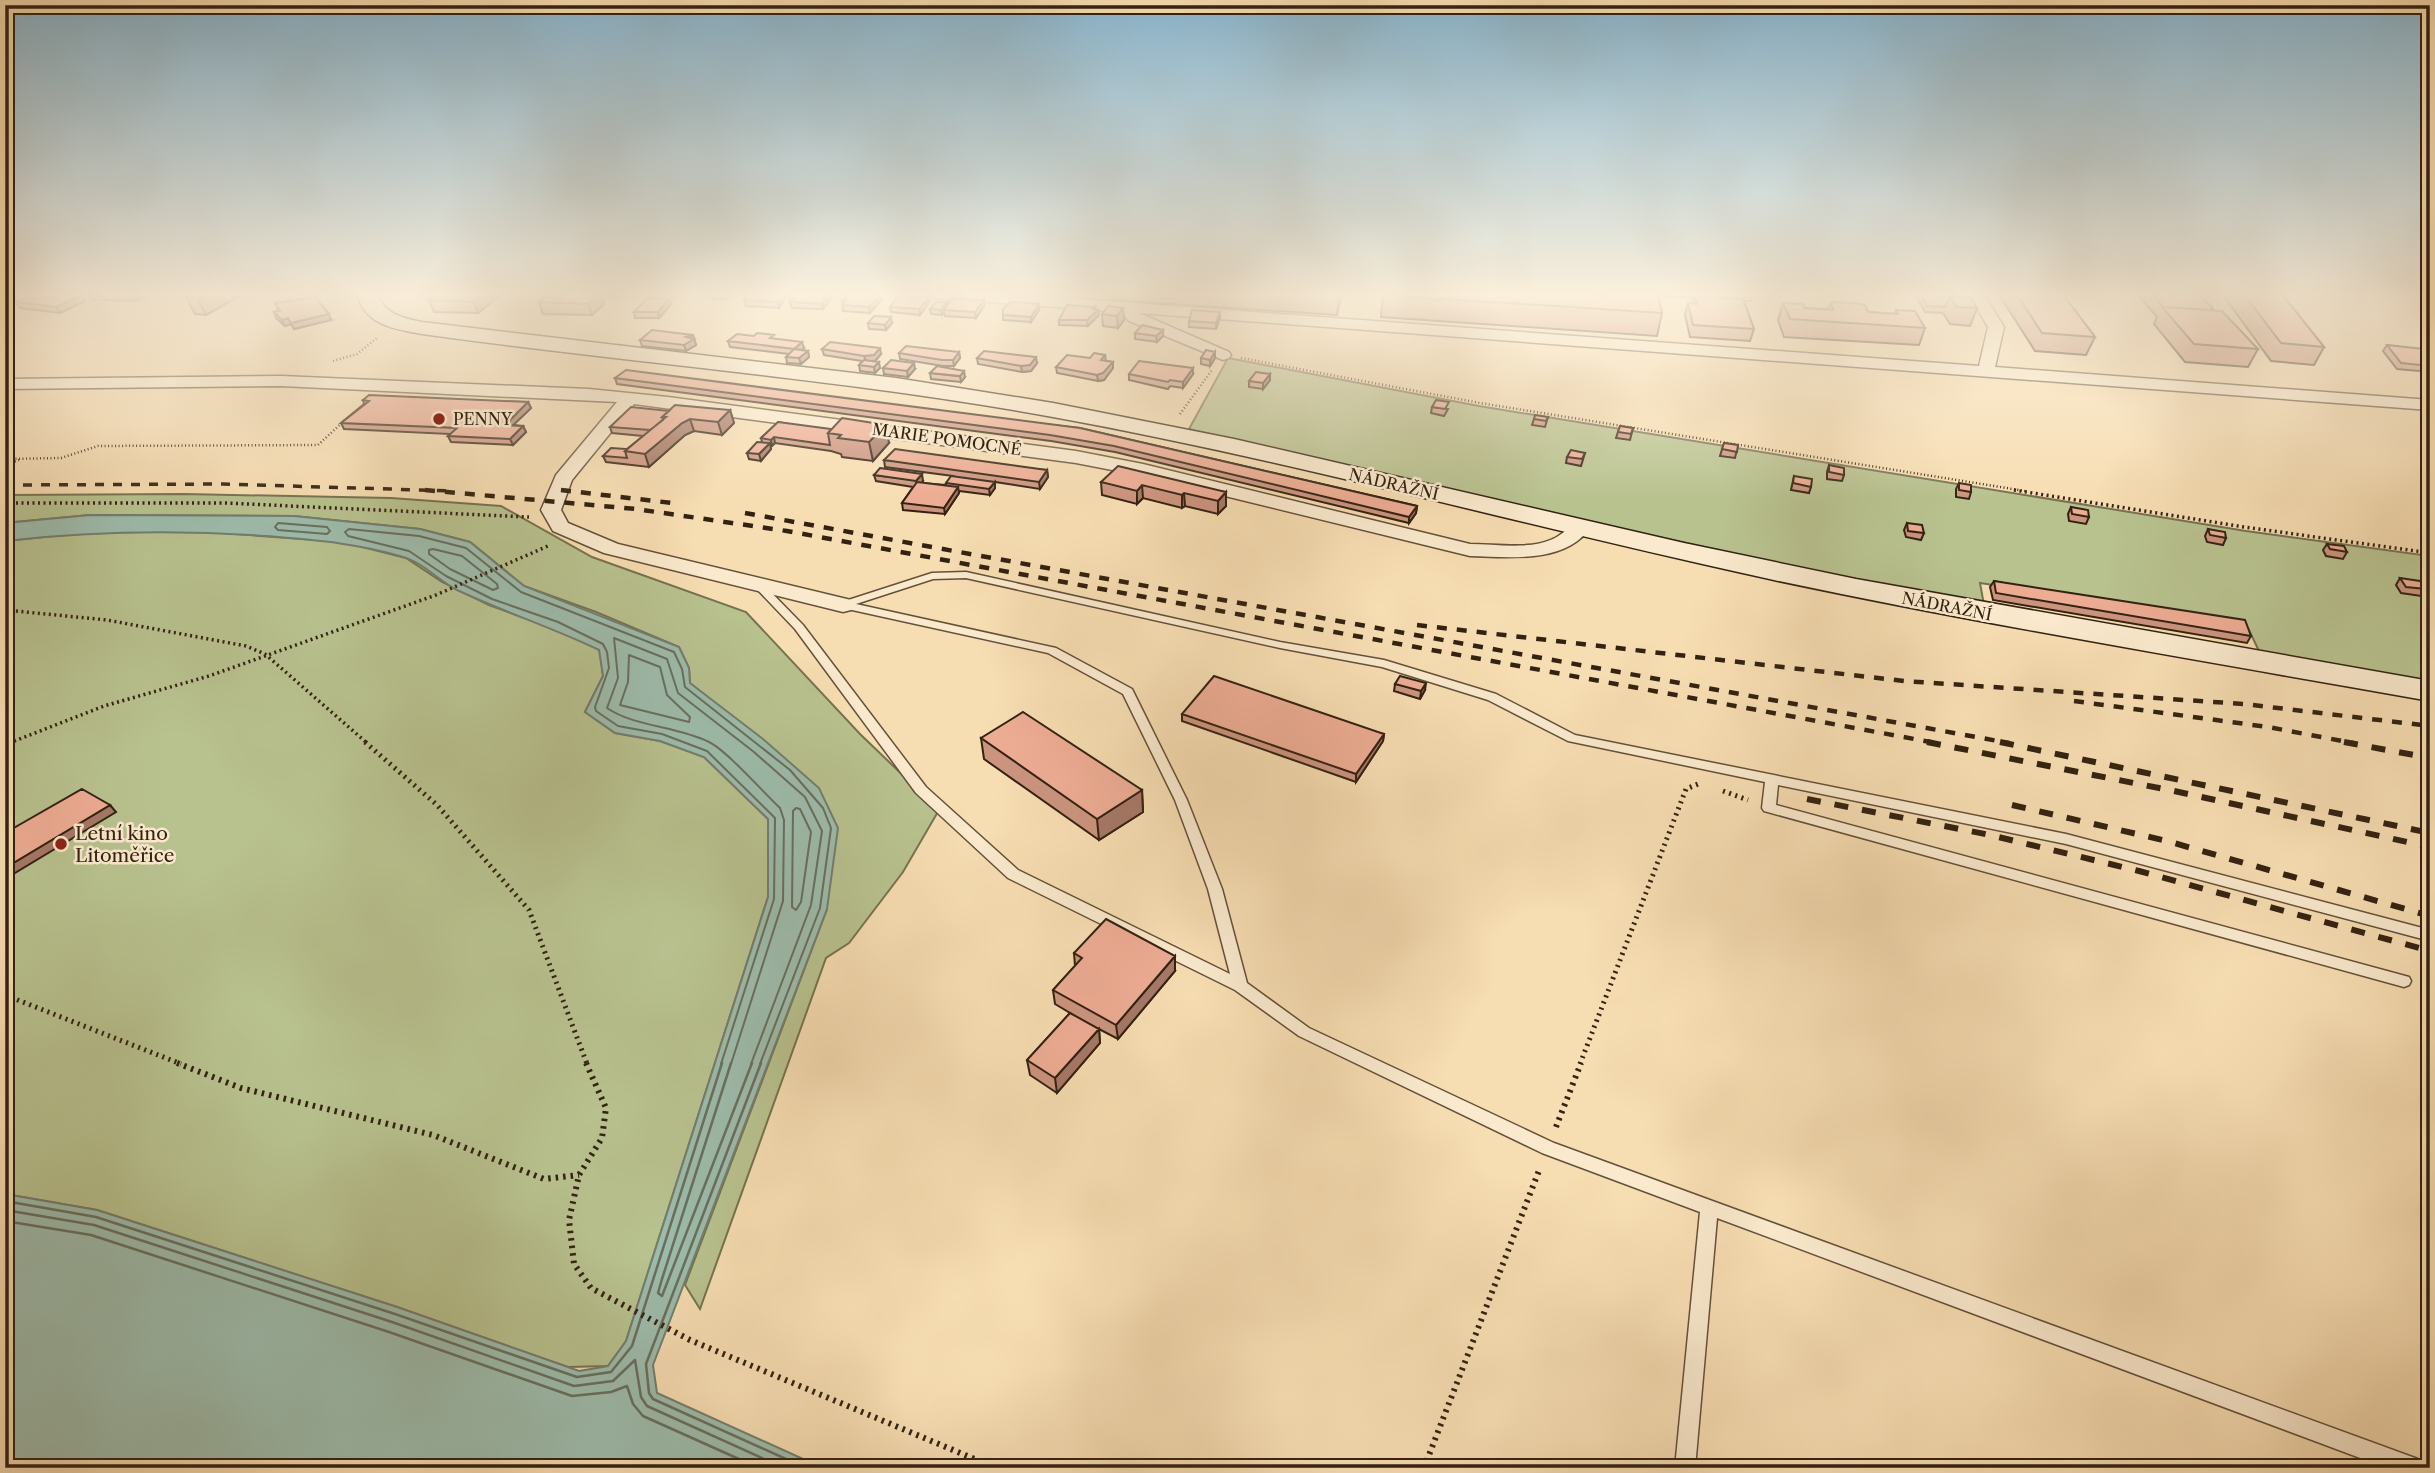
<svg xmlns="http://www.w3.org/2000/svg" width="2435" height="1473" viewBox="0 0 2435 1473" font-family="'Libre Caslon Text',serif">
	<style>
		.green { fill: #b8c28f; stroke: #767250; stroke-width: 2 }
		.water { fill: #9dbcac; stroke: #737e6e; stroke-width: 2 }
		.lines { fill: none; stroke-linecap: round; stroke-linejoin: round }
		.shore-far1 { stroke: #686f5e; stroke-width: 2 }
		.shore { stroke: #686f5e; stroke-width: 2.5 }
		.service-casing { stroke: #645139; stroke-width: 3 }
		.minor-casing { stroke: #645139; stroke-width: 3 }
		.secondary-casing { stroke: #321; stroke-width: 3 }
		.path-far3 { stroke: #321; stroke-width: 2.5; stroke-dasharray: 1 2.5; stroke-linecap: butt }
		.path-far2 { stroke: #321; stroke-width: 3.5; stroke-dasharray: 2 3.5; stroke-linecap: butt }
		.path-far1 { stroke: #321; stroke-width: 5; stroke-dasharray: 2 4.5; stroke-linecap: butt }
		.path { stroke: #321; stroke-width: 6; stroke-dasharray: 2.5 5; stroke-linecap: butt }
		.service { fill: #fae9cd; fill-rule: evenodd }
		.minor { fill: #fae9cd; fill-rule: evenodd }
		.secondary { fill: #fae9cd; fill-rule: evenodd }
		.rail-far2 { stroke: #321; stroke-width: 3.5; stroke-dasharray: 9 9; stroke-linecap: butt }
		.rail-far1 { stroke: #321; stroke-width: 4.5; stroke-dasharray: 10 10; stroke-linecap: butt }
		.rail { stroke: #321; stroke-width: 6; stroke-dasharray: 14 14; stroke-linecap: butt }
		.wall { fill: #cc947f; stroke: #321; stroke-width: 2 }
		.shaded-wall { fill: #a67868; stroke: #321; stroke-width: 2 }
		.building { fill: #edac94; stroke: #321; stroke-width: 2 }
		.poi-dot { fill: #8f2418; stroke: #fae9cd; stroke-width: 2.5 }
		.labels { text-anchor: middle; stroke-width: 5; stroke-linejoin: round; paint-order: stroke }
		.far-poi-label { font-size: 16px; fill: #321; stroke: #fae9cd; text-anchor: start }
		.far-street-label { font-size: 16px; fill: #321; stroke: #fae9cd }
		.poi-label { font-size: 19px; fill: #321; stroke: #fae9cd; text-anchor: start }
	</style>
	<rect width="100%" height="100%" fill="#f7ddb2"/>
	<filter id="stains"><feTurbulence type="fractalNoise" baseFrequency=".00286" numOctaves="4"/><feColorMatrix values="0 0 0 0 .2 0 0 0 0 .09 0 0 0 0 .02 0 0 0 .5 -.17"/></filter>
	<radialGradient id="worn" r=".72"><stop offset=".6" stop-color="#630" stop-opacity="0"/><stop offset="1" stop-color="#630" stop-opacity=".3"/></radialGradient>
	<path class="green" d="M1228 358 1479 406 2246 531 2430 556V683L2260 653 2246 624 1980 583 1984 605C1717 553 1454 491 1189 429Z
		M184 494 391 498 501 506 592 557 746 612 860 734 939 810 903 872 849 943 826 958 700 1309 685 1285 827 909 716 705 690 683 689 668 679 647 596 612 524 586 470 542 420 529 294 516 90 515 5 523V495Z
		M195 531 343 542 406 558 442 582 489 605 555 629 600 650 603 676 585 712 615 733 660 741 704 757 769 820 768 897 626 1341 608 1366 568 1367 397 1307 97 1210 5 1194V541L84 533Z"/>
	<path class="water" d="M90 515 294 516 420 529 470 542 524 586 679 647 689 668 690 683 763 739 819 788 838 828 827 909 653 1365 657 1393 823 1468H5V1194L97 1210 397 1307 579 1371 608 1366 626 1341 768 897V819L704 757 660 741 615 733 585 712 603 676 599 650C553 628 504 612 457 590 439 581 422 562 403 557 358 543 313 540 266 536 178 530 93 531 5 541V523Z"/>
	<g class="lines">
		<path class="shore-far1" d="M278 523 327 527 330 531 327 534 278 530 275 527Z
			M433 549 462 556 497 584 498 588 493 590 450 569 429 554V550Z
			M629 655 660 667 667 695 690 717 689 722 620 705 628 682Z
			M796 808 800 809 811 832 801 902 796 910 792 907 793 811Z
			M721 1064 774 899 775 818 707 751 662 734 618 726 596 711 595 707 609 668 607 652 603 644 558 622 492 599 446 576 409 551 348 536 345 532 349 529 419 536 466 548 521 592 674 652 682 669 685 687 790 770 823 808 831 828 820 908 760 1064
			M731 1064 783 901 784 820 780 808C764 793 726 750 709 742 676 726 635 727 607 708L618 678 614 638 667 659 678 693 754 752 805 797 822 831 811 905 751 1064"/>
		<path class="shore" d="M731 1063 662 1279 658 1293 662 1296 752 1063
			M761 1063 646 1364 649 1393 653 1399 806 1468
			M5 1201 96 1217 395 1314 577 1377 611 1372 632 1346 722 1063
			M5 1210 94 1225 392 1322 574 1386 613 1381 635 1360 641 1397 647 1406 784 1468
			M5 1221 91 1235 389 1332 572 1396 611 1392 627 1386 633 1404 643 1416 759 1468"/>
		<defs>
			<path id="service" d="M966 572 1280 642 1384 660 1496 694 1575 735 2066 834 2430 930V941L2066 844 1778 785 1776 805 2409 977 2411 981 2409 985 2404 987 1764 811 1762 808 1765 782 1568 741 1488 700 1382 667 1280 648 966 578 933 579 856 604 1056 648 1132 689 1187 800 1222 889 1247 983 1309 1028 1554 1143 2415 1458 2422 1461 2425 1468H2387L1717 1218 1695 1468H1675L1700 1212 1542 1153 1299 1036 1235 990 1008 878 916 793 795 629 754 586 755 584H763L803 625 926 787 1018 870 1230 974 1208 889 1175 800 1123 694 1048 653 843 608 838 605 839 603 932 573Z"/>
			<path id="minor" d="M928 293H998L1979 366 1988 327 1968 293H1983L2004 327 1995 367 2430 400V410L1139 313 1229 352 1231 355 1229 358 1223 360 1129 321 1121 312 935 298Z
				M281 376 589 389 668 397 1076 451 1143 464 1470 544C1496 544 1529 550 1553 539 1567 533 1571 520 1587 524L1590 528C1564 564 1509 557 1470 556L1143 476 1076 463 634 404 572 480 561 510 568 523 618 544 851 600 854 605 851 610 843 612 604 553 553 531 541 510 556 475 617 402 281 386 5 389V379Z"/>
			<path id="secondary" d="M357 293H377C383 314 403 318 422 322L896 378 1053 403 1234 439 1684 543 1856 579 2430 681V701C2211 662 1991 626 1774 580 1533 528 1295 461 1053 417 844 379 632 363 422 334 394 329 364 325 357 293Z"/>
		</defs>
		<use href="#service" class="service-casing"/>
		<use href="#minor" class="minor-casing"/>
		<use href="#secondary" class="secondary-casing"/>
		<path class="path-far3" d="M1241 358 1480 403 2025 491
			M333 361 357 354 377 338
			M1180 414 1212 370
			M5 459 61 458 98 446 318 445 345 420
			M5 465 19 460"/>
		<path class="path-far2" d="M2014 490 2244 527 2430 553
			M5 503H225L529 517
			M5 610 107 620 246 646 265 654 367 743
			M9 743 104 706 209 676 436 595 548 546"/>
		<path class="path-far1" d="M365 742 437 805 529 910 587 1064
			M5 745 13 742
			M1723 791 1748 800
			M5 995 181 1064
			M1580 1064 1686 789 1698 784"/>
		<path class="path" d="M177 1063 241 1088 433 1135 544 1179 579 1175
			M586 1063 606 1108 602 1138 579 1175 569 1220 574 1264 591 1288 690 1340 996 1468
			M1556 1127 1581 1063
			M1424 1468 1540 1168"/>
		<use href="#service" class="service"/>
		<use href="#minor" class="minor"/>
		<use href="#secondary" class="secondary"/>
		<path class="rail-far2" d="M5 485 223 484 454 491
			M561 490 573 491"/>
		<path class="rail-far1" d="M425 490 636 509 787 531 1936 743
			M561 490 672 503
			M745 513 2009 743
			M1417 625 1904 681 2244 704 2430 726
			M2074 701 2268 727 2353 743"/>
		<path class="rail" d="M1927 742 2174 791 2430 847
			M2000 742 2430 833
			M2344 742 2430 758
			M1807 799 1990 835 2139 871 2430 951
			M2012 805 2167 841 2430 916"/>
	</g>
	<path class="wall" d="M90 293H150L138 301 91 300 88 294Z
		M503 293 478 313 434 312 429 300Z
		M549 293H680L676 298H669L671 304 659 318H635L634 312 669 298 647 297 646 295 644 297 602 296 604 304 592 315 543 314 539 302Z
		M709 293H730L726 299H713L712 296H709Z
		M1110 293H1342L1337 315 1110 300Z
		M1383 293 1602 294V293H1753L1751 301H1744L1754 329 1750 341 1690 337 1685 315 1688 303 1693 304 1694 298 1658 296 1662 313 1657 336 1381 317Z
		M1914 293H1957L1959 297 1977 308 1970 326 1950 324 1943 313 1925 312Z
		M2003 293H2062L2095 337 2086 355 2035 351 2001 298Z
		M2140 293H2198L2214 310 2258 349 2248 367 2185 362 2154 324 2157 317 2139 296Z
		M2228 293H2281L2324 347 2314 365 2271 361 2225 298Z
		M881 294 882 299 870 313 843 311 842 300Z
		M241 295 206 315 195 314 186 297Z
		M787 295 779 308 746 306 744 300Z
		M833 296 823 309 792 308 789 298Z
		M85 301 60 313 20 308 16 302Z
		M929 302 920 315 891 312 890 307Z
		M1831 302 1868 312 1895 314 1896 310 1925 328 1919 345 1784 337 1778 320 1783 303 1804 308 1828 309Z
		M275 303 331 320 294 329 291 324 285 326 276 318 274 312 279 311Z
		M947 306H984L976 318 945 316 944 312 942 315 931 314 930 309Z
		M1123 308 1124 320 1118 328 1103 326 1102 314Z
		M1095 309 1098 310 1099 315 1088 326 1059 325V320Z
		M1039 310 1031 322 1003 320V315Z
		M1220 318 1216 329 1189 327V321Z
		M868 323H892L886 330 869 329Z
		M1135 333 1163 336 1157 342 1135 339Z
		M693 335 696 345 686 351 642 346 640 340Z
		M775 339 804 348 801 350 808 351 809 357 801 364 787 363 786 357 789 354 730 347 728 341Z
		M2387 345 2430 354V372L2397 369 2383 351Z
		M822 349 881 354 875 361 880 368 875 373 860 371 859 365 862 361 824 355Z
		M959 352 960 358 954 366H943L900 359 899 353Z
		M1105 355 1106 361 1113 362V368L1104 380 1098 381 1057 373 1056 367Z
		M977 358 1037 363 1031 371 1022 372 978 364Z
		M1201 358H1215L1210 366 1201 364Z
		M883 368 915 369 908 377 884 374Z
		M930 373 965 377 961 382 931 379Z
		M1129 374H1193L1183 388 1170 386 1168 389 1129 380Z
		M1270 374V380L1263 389 1249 387V381Z
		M615 378 1080 428 1417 506 1416 513 1409 523 1115 452 1051 441 617 384Z
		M363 400 528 402 531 408 513 425 523 426 526 432 513 445 451 442 448 436 451 434 344 429 341 423 364 404Z
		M1432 407 1448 409 1444 416 1431 413Z
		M730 410 734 423 722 435 694 431 685 435 649 467 606 462 603 456 627 449 643 436 612 433 610 427 669 411Z
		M1548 417 1545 427 1532 425 1534 419Z
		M778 422 889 443 873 461 842 457 841 454 831 451 775 443 772 446H770L771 449 761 461 749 459 747 453 762 442 761 438Z
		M1620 426 1633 428 1630 440 1616 438Z
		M1724 443 1738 445 1735 458 1720 456Z
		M1585 453 1581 466 1566 463 1567 457Z
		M884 460 1047 470 1048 477 1040 489 995 482V488L990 495 959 491V493L945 514 903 510 902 503 913 487 876 481 874 475 923 481 922 483 946 485V483L953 476 885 467Z
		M1829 465 1844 475 1842 481 1827 479V472Z
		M1794 476 1811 487 1809 493 1791 490Z
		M1101 482 1226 492V506L1218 514 1185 506 1182 508 1143 498 1137 504 1102 495Z
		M1959 483 1971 492 1969 499 1956 497V489Z
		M2071 507 2089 517 2086 524 2069 521 2068 514Z
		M1907 523 1924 533 1921 540 1906 537 1904 530Z
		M2208 529 2226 538 2223 545 2207 542 2205 536Z
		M2327 544 2347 552 2343 559 2326 556 2323 550Z
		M2400 578 2426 589 2421 596 2401 593 2396 585Z
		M1994 581 2251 636 2247 643 1993 600 1990 587Z
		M1395 684 1425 690 1420 699 1394 691Z
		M1182 714 1384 734 1383 741 1356 782 1182 721Z
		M981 738 1142 790 1143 812 1099 840 984 759Z
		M1074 953 1175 971 1118 1039 1099 1029 1100 1043 1057 1093 1030 1075 1027 1060 1070 1013 1055 1004 1053 990 1075 966Z"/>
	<path class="shaded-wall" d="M6 293H24L9 299Z
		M138 293H150L138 301 135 295Z
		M206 293H240L241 295 206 315 197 298Z
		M484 293H503L478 313 474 302Z
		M600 293H601L604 304 592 315 588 304Z
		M783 293H786L787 295 779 308 778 302Z
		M830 293H833V296L823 309 822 304Z
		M1339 293H1342L1337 315Z
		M881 294 882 299 870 313 869 307Z
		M82 295 85 301 60 313 56 307Z
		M929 297V302L920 315 919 309Z
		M669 298 671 304 659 318 658 312Z
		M984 300V306L976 318 975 312Z
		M947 302V308L944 310V312L942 315 941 310Z
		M1039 304V310L1031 322V317Z
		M1095 307V313L1098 310 1099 315 1088 326 1087 320Z
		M1123 308 1124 320 1118 328 1117 316Z
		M1220 312V318L1216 329V323Z
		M329 314 331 320 294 329 291 323Z
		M891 317 892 323 886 330 885 325Z
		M288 318 291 324 285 326 282 320Z
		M1163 330V336L1157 342 1156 336Z
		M693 335 696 345 686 351 684 345 686 337Z
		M802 342 804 348 796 355 794 349Z
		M880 348 881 354 875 361 866 362 864 356Z
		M808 351 809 357 801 364 799 358Z
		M959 352 960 358 954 366 953 360Z
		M1215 352V358L1210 366V360Z
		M1036 357 1037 363 1031 371 1022 372 1021 366Z
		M879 362 880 368 875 373 874 367Z
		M1113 362V368L1104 380 1098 381 1097 375Z
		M914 363 915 369 908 377 907 371Z
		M1193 368V374L1183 388V382Z
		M964 371 965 377 961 382 960 376Z
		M1270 374V380L1263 389V383Z
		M528 402 531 408 507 431 505 425Z
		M730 410 734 423 722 435 718 422Z
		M690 419 694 431 685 435 649 467 645 454 682 423Z
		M886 425 889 443 873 461 869 442Z
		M523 426 526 432 513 445 510 439Z
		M774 437 775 443 772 446 771 440Z
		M770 443 771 449 761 461 759 454Z
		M1047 470 1048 477 1040 489 1039 482Z
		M922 474 923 481 918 488 916 481Z
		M995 482V488L990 495 989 489Z
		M1142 485 1143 498 1137 504V491Z
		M958 487 959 493 945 514 944 508Z
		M1226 492V506L1218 514V501Z
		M1184 493 1185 506 1182 508V495Z
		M1417 506 1416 513 1409 523V517Z
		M1426 683 1425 690 1420 699 1421 691Z
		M1384 734 1383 741 1356 782V774Z
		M1142 790 1143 812 1099 840 1097 819Z
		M110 805 116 812 5 879V868Z
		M5 817 18 832 5 839Z
		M1175 956V971L1118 1039 1116 1025Z
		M1099 1029 1100 1043 1057 1093 1055 1078Z"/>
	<path class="building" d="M41 293H69L82 295 56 307 16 302Z
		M90 293H138L135 295 88 294Z
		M192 293H206L197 298 186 297Z
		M438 293H484L474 302 429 300Z
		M549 293H600L588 304 539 302Z
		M748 293H783L778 302 744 300Z
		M793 293H830L822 304 790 302 794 298H789Z
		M848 293H865L881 294 869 307 842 305 846 300H842Z
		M1383 293H1582L1607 295 1606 293H1657L1662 313 1383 295Z
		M1920 293H1957L1959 297 1950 296 1945 307 1927 306Z
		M2016 293H2062L2095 337 2042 333Z
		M2152 293H2198L2214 310 2163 307Z
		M2243 293H2281L2324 347 2281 343Z
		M899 295 929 297 919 309 890 307Z
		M1695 296 1743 299 1754 329 1693 325 1688 303 1697 304Z
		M1950 296 1971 298 1977 308 1956 307Z
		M315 297 329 314 291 323 288 318 282 320 274 312 280 311 275 303Z
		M647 298H669L658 312H634Z
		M953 298 984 300 975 312 944 310Z
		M936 302H947L941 310 930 309Z
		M1011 302 1039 304 1031 317 1003 315V309Z
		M1831 302 1855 303 1865 305 1868 312 1898 314 1896 310 1915 311 1925 328 1790 319 1783 303 1803 304 1804 308 1833 310Z
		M1067 305 1095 307 1093 309 1098 310 1087 320H1059Z
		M1108 306 1123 308 1117 316 1102 314Z
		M2162 307 2222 311 2258 349 2194 344Z
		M1192 310 1220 312 1216 323 1189 321Z
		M874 316 891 317 885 325 868 323Z
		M1142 325 1163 330 1156 336 1135 333Z
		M652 330 693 335 686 337 694 339 684 345 640 340Z
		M757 333 774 335 770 338 802 342 794 349 808 351 799 358 786 357 794 349 728 341 737 334 754 336Z
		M830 342 880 348 874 355 864 356 822 349Z
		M2387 345 2424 349 2428 354H2430V366L2401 363Z
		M906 346 959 352 953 360H942L899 353Z
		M1206 350 1215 352 1210 360 1201 358Z
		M984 351 1036 357 1030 365 1021 366 977 358Z
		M1094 353 1105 355 1101 360 1113 362 1103 373 1097 375 1056 367 1067 355 1090 358Z
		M864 360 879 362 874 367 859 365Z
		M891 360 914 363 907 371 883 368Z
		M1139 361 1193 368 1183 382 1170 380 1168 382 1129 374Z
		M937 366 964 371 960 376 930 373Z
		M626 370 1080 428 1417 506 1409 517 1114 446 1050 435 615 378Z
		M1256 372 1270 374 1263 383 1249 381Z
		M369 395 528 402 505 425 523 426 510 439 448 436 457 428 341 423 369 401 363 400Z
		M1436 400 1449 402 1445 409 1432 407Z
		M675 405 730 410 718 422 690 419 682 423 645 454 625 451 666 417H662Z
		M631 407 669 411 662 417 663 420 650 430 610 427Z
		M1535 415 1548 417 1546 421 1534 419Z
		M842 418 886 425 869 442 838 438 841 435 828 433Z
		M778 422 831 429 828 433 830 445 774 437 771 440 761 438Z
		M1620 426 1633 428 1631 434 1618 432Z
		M757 442 770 443 759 454 747 453Z
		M1724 443 1738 445 1737 452 1722 449Z
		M611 448 627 449 625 451 627 458 603 456Z
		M895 449 1047 470 1039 482 884 460Z
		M1571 450 1585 453 1582 459 1567 457Z
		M1829 465 1844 468V475L1829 472Z
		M1118 466 1226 492 1218 501 1184 493 1182 495 1142 485 1137 491 1101 482Z
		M880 468 922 474 916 481 874 475Z
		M951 476 995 482 989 489 946 483Z
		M1794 476 1812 479 1811 487 1793 483Z
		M917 482 958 487 944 508 902 503Z
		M1959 483 1971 485V492L1959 490Z
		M2071 507 2088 510 2089 517 2072 514Z
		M1907 523 1922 525 1924 533 1908 531Z
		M2208 529 2225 532 2226 538 2210 535Z
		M2327 544 2344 546 2347 552 2330 549Z
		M2400 578 2420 581 2426 589 2406 587Z
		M1994 581 2245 620 2251 636 1996 593Z
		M1214 676 1384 734 1356 774 1182 714Z
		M1400 676 1426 683 1421 691 1395 684Z
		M1023 712 1142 790 1097 819 981 738Z
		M82 789 110 805 5 868V833Z
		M1106 919 1175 956 1116 1025 1053 990 1082 958 1074 953Z
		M1070 1013 1099 1029 1055 1078 1027 1060Z"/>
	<linearGradient id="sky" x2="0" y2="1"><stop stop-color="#8ab7d0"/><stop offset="0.59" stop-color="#fbf0dc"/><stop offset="1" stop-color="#fbf0dc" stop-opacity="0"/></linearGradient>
	<rect width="2435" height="499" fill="url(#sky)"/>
	<g class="poi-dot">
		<circle cx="439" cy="419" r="7"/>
		<circle cx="61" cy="844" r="7"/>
	</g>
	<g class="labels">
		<g class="far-poi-label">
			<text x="453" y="425">PENNY</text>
		</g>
		<g class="far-street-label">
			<text transform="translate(947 439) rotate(8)" y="6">MARIE POMOCNÉ</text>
			<text transform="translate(1394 484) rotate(13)" y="6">NÁDRAŽNÍ</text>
			<text transform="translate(1947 606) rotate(11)" y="6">NÁDRAŽNÍ</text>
		</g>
		<g class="poi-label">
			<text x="75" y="840">Letní kino<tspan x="75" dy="22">Litoměřice</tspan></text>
		</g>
	</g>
	<rect width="2435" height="1473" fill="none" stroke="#f7ddb2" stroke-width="28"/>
	<rect x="7" y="7" width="2421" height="1459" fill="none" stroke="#321" stroke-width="3.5"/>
	<rect x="14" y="14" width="2407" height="1445" fill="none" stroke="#321" stroke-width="2"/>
	<rect width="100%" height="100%" filter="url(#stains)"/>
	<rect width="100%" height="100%" fill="url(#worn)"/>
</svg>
